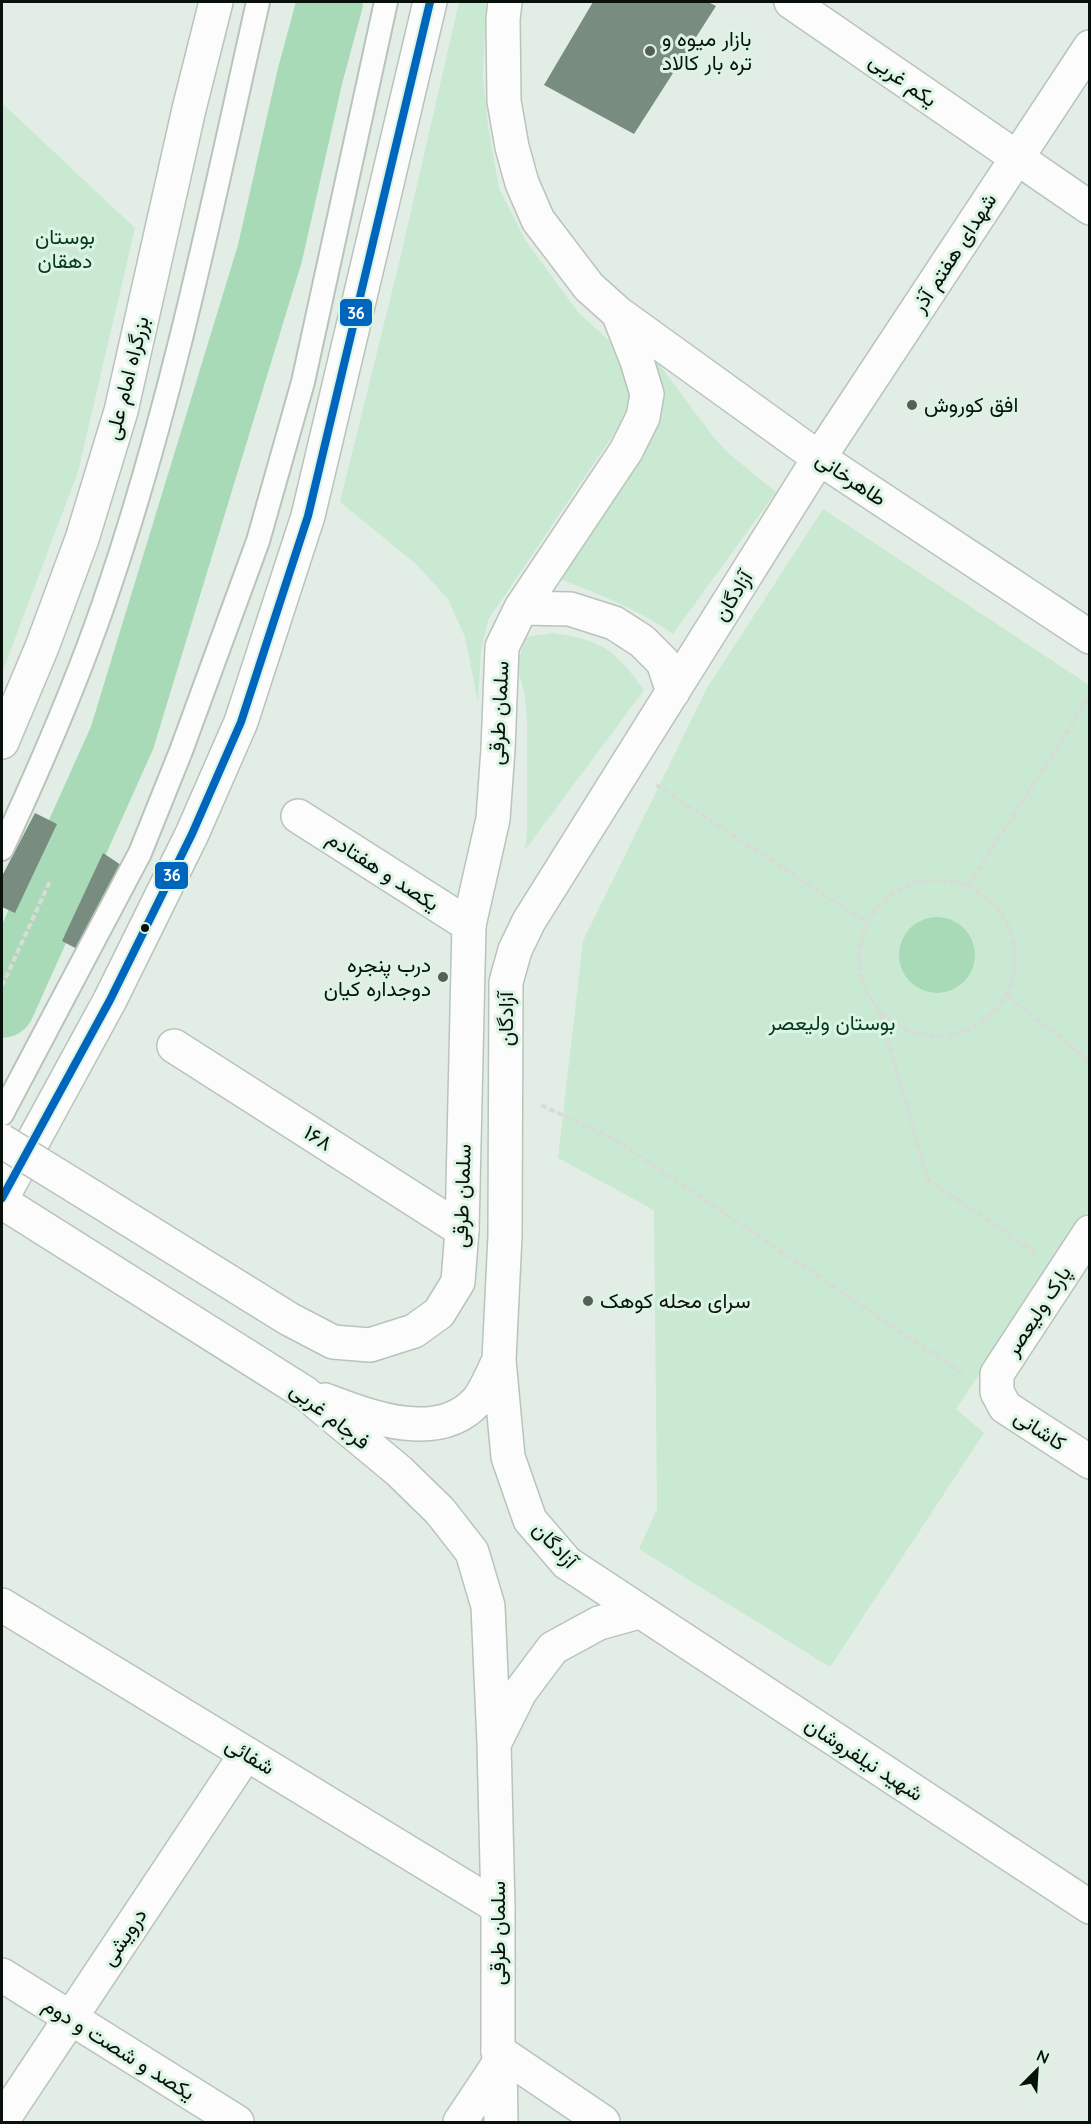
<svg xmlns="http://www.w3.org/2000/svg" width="1091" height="2124" viewBox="0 0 1091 2124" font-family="Quicksand,Vazirmatn,sans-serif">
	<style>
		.green { fill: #c9e9d2 }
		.water { fill: #a9dab8 }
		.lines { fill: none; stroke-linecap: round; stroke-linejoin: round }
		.river { stroke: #a9dab8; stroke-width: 66 }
		.building { fill: #788c80 }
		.lane-casing { stroke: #b9c3bc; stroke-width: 26 }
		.street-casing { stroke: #b9c3bc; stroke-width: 36 }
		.secondary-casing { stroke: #b9c3bc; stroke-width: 36 }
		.highway-casing { stroke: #b9c3bc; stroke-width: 36 }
		.path { stroke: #d8dcd9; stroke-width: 4; stroke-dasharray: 6 3; stroke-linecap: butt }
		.lane { stroke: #fbfcfb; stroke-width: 22 }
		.street { stroke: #fbfcfb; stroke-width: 33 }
		.secondary { stroke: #fbfcfb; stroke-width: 33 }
		.highway { stroke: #fbfcfb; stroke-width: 33 }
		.secondary-bridge-casing { stroke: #b9c3bc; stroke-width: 36; stroke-linecap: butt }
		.secondary-bridge { stroke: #fbfcfb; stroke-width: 33 }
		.bus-1-casing { stroke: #dcf4e3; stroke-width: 12 }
		.bus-1 { stroke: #0065bd; stroke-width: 8 }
		.poi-dot { fill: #555e57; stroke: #dcf4e3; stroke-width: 2 }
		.bus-dot { fill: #09110b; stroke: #dcf4e3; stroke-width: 2 }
		.labels { text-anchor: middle; stroke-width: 6; stroke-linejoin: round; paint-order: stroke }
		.poi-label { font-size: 21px; fill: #09110b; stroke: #dcf4e3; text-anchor: start }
		.street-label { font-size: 21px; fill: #09110b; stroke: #dcf4e3 }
		.park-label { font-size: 21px; fill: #04391d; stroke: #dcf4e3 }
		.line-badge { stroke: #dcf4e3; stroke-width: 2 }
		.badge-label { font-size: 16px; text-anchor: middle; font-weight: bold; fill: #fff }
	</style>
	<rect width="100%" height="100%" fill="#e2eee5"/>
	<path class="green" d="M459 2H486L483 77 488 126 499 188 525 240 578 312 619 350 634 404 488 620 481 651 478 702 465 637 448 599 416 564 340 502 401 255Z
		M2 103 135 228 78 472 2 673Z
		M650 352 711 434 728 453 776 492 673 634C638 609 600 595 560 579L655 430 665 394Z
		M823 509 1089 685V1210L956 1409 984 1433 830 1667 639 1549 657 1509 654 1210 558 1158 583 941 707 688Z
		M553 633C604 641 614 649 644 690L525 850 527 833V721L525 697 517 664 526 637Z"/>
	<path class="water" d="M899 955a38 38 0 1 1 76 0a38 38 0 1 1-76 0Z"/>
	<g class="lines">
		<path class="river" d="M2 1005 122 738 270 253 310 76 330 2"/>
	</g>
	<path class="building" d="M593 2H708L716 6 634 134 544 85Z
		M35 813 57 824 15 913 2 907V876Z
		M103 853 121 865 79 950 62 941Z"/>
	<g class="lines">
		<defs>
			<path id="lane" d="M2 849C42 763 80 676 110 585 174 395 214 197 258 2
				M2 1114 140 853 181 751 258 541 303 382 386 2"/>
			<path id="street" d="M791 2 1090 208
				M819 458 1090 47
				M298 816 469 925
				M174 1046 462 1230
				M1090 1232 997 1374V1392L1005 1407 1090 1462
				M2 1605 498 1907
				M2 1975 237 2122
				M498 2051 603 2122
				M2 2121 246 1754
				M460 2122 500 2062"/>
			<path id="secondary" d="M505 2 503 19 504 101 512 147 522 183 538 220 589 287 618 313 819 458 1090 637
				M819 458 529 921 515 950 506 982 505 1236 499 1360 508 1457 530 1520 567 1563 1090 1907
				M521 608 570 609 614 623 642 641 663 662 673 692
				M91 1196 289 1319 333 1342 370 1345 414 1331 439 1313 458 1282 462 1230 469 925 493 819 498 749 502 647 521 608 626 451 643 417 647 394 637 361 618 313
				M2 1202 305 1393 399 1471 440 1511 472 1552 488 1606 494 1743 498 1907V2051L500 2062 501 2122
				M325 1400C370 1417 438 1444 477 1401 485 1392 493 1372 499 1360
				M495 1742 520 1692 553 1648 599 1623 639 1612"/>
			<path id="highway" d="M2 742 42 647 82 539 121 411 189 109 216 2
				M2 1198 110 1000 192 834 241 722 308 516 430 2"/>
		</defs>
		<use href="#lane" class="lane-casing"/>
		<use href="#street" class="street-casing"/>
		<use href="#secondary" class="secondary-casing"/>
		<use href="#highway" class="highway-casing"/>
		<path class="path" d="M656 785 866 922
			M859 958a78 78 0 1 1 156 0a78 78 0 1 1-156 0Z
			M968 886 1090 696
			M2 986 50 881
			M1007 996 1090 1061
			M880 1013 928 1180 1036 1253
			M541 1105 614 1139 962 1373"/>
		<use href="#lane" class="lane"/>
		<use href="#street" class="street"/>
		<use href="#secondary" class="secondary"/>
		<use href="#highway" class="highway"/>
		<defs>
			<path id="secondary-bridge" d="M2 1141 91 1196"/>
		</defs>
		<use href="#secondary-bridge" class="secondary-bridge-casing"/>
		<use href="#secondary-bridge" class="secondary-bridge"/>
		<defs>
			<path id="bus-1" d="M2 1198 110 1000 192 834 241 722 308 516 430 2"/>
		</defs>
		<use href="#bus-1" class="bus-1-casing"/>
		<use href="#bus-1" class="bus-1"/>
	</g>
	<g class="poi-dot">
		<circle cx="650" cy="51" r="6"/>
		<circle cx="912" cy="405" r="6"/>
		<circle cx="443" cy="977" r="6"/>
		<circle cx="588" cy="1301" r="6"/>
	</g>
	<circle class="bus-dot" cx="145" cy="928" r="5"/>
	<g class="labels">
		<g class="poi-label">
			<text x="662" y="46">بازار میوه و<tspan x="662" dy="24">تره بار کالاد</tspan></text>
			<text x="924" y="412">افق کوروش</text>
			<text x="431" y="972" text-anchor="end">درب پنجره<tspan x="431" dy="24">دوجداره کیان</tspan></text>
			<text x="600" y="1308">سرای محله کوهک</text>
		</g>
		<g class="street-label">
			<text transform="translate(903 80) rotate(35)" y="7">یکم غربی</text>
			<text transform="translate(954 253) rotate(-57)" y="7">شهدای هفتم آذر</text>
			<text transform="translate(127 378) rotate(-76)" y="7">بزرگراه امام علی</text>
			<text transform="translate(851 479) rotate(34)" y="7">طاهرخانی</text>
			<text transform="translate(733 596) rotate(-58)" y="7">آزادگان</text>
			<text transform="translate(499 713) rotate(-87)" y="7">سلمان طرقی</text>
			<text transform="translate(383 871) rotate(33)" y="7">یکصد و هفتادم</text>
			<text transform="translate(506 1019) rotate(-90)" y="7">آزادگان</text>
			<text transform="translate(318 1138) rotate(32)" y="7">۱۶۸</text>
			<text transform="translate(462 1196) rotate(-88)" y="7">سلمان طرقی</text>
			<text transform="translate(1038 1311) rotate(-57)" y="7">پارک ولیعصر</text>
			<text transform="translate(330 1416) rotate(38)" y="7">فرجام غربی</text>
			<text transform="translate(1040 1430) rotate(33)" y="7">کاشانی</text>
			<text transform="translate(555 1545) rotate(47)" y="7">آزادگان</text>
			<text transform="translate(250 1756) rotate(31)" y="7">شفائی</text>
			<text transform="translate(864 1759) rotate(33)" y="7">شهید نیلفروشان</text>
			<text transform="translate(498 1933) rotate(-90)" y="7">سلمان طرقی</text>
			<text transform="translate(124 1937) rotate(-56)" y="7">درویشی</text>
			<text transform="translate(119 2049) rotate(32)" y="7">یکصد و شصت و دوم</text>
		</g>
		<g class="park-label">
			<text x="65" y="244">بوستان<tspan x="65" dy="24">دهقان</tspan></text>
			<text x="832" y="1030">بوستان ولیعصر</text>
		</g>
	</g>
	<g class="line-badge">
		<rect x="339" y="298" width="34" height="29" rx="6" fill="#0065bd"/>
		<rect x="154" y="861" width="35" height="29" rx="6" fill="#0065bd"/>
	</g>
	<g class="badge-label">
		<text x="356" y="319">36</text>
		<text x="172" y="881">36</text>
	</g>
	<rect width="1091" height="2124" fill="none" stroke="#09110b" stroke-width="6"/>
	<g transform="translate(1037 2070) rotate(24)" stroke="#dcf4e3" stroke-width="4.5" paint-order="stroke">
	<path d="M0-4.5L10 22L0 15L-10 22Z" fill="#09110b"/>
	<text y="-9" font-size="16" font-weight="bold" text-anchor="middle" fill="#09110b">N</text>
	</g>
</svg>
